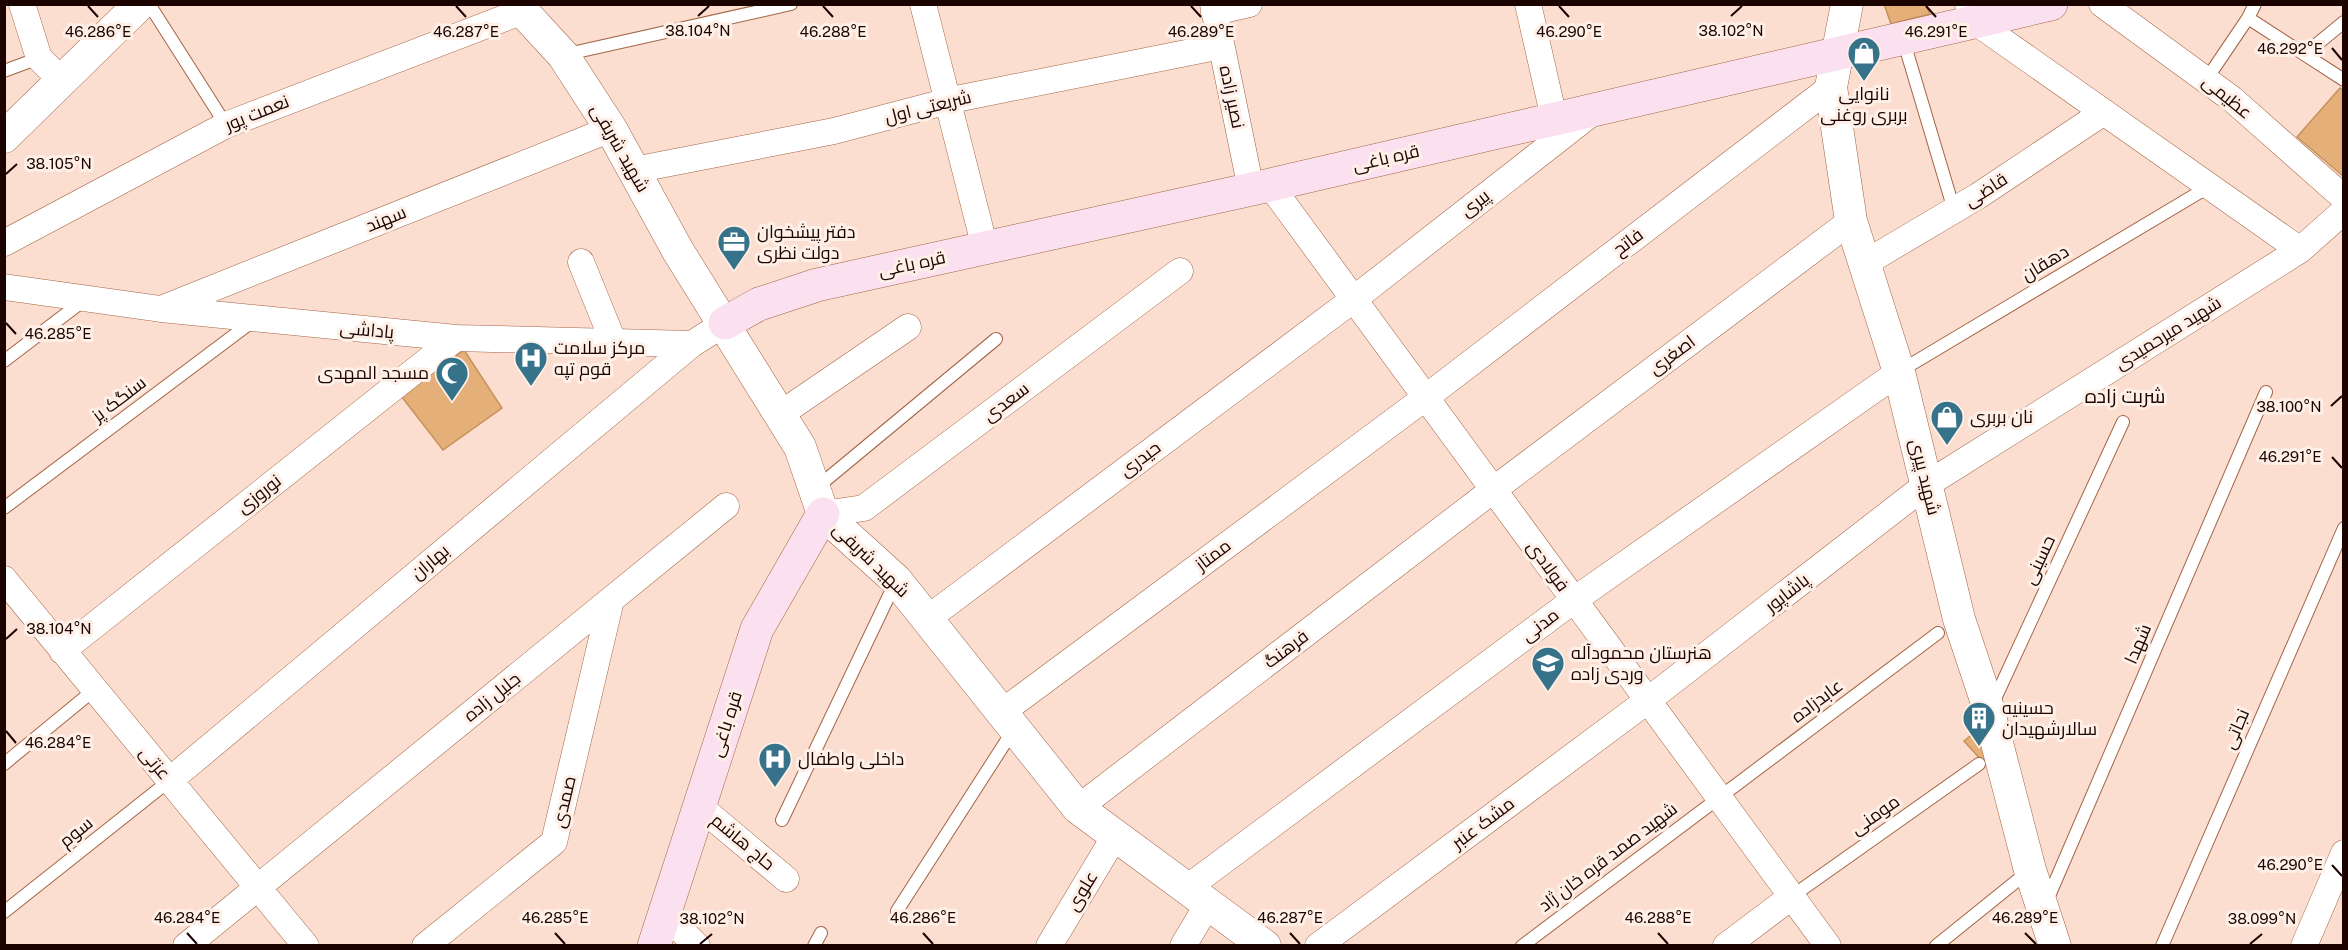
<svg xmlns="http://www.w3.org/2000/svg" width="2348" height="950" viewBox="0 0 2348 950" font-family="'Public Sans',Cairo,sans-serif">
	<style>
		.building { fill: #e4af78; stroke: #c5925b; stroke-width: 1.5 }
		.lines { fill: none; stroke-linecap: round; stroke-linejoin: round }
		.service-casing { stroke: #a46444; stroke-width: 14 }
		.minor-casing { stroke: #a46444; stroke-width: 27 }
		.tertiary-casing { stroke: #a46444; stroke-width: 33 }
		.secondary-casing { stroke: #a46444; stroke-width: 34 }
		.service { stroke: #fff; stroke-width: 12 }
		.minor { stroke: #fff; stroke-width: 26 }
		.tertiary { stroke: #fff; stroke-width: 32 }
		.secondary { stroke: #fbe1ef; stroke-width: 33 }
		.ticks { fill: none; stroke: #1b0400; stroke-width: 2 }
		.labels { text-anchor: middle; stroke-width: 6; stroke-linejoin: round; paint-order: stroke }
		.poi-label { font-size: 18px; fill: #1b0400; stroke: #feefe7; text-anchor: start }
		.street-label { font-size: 18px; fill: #1b0400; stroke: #feefe7 }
		.neighbourhood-label { font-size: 20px; fill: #1b0400; stroke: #feefe7 }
		.ticks-label { font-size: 15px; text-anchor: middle; fill: #1b0400; stroke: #feefe7; stroke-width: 6; stroke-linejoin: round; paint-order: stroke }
	</style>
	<rect width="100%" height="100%" fill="#fbded0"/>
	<path class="building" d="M1884 4H1925L1930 14 1891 24Z
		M2340 88 2344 91V177L2297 137Z
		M464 350 502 408 443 450 401 396Z
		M1976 731 1994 753 1983 762 1964 741Z"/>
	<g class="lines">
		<defs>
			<path id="service" d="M149 4 226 125
				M2248 18 2255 4
				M1903 39 1954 210
				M2305 54 2344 22
				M563 55 791 4
				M4 71 39 58
				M2206 80 2248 18 2344 80
				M4 361 83 301
				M1900 371 2210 186
				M815 489 996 339
				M4 508 253 321
				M1993 703 2123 422
				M4 764 94 690
				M782 820 896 581
				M1791 897 1979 764
				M2046 903 2266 392
				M897 911 1014 729
				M4 912 169 781
				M814 946 821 933
				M1522 946 1938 633
				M1936 946 2029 871
				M2162 946 2344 528"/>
			<path id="minor" d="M22 4 39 58 62 81
				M923 4 985 248
				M1213 4 1251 189
				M1528 4 1554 118
				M1968 4 1977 23 2300 250
				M2102 4 2232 99 2344 198
				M1214 12 1249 4
				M634 170 834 131 956 99 1221 46
				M1270 185 1828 946
				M4 243 226 125 523 11
				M581 262 613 341
				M1865 263 1978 196 2104 112
				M4 287 161 309 456 338 692 344 725 323
				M166 307 611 129
				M779 415 908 327
				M823 514 864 508 1180 271
				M4 579 306 946
				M927 619 1354 299 1593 112
				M62 651 456 338
				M1002 712 1425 398 1831 87
				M169 781 692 344
				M699 806 786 879
				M1078 808 1493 490 1851 221
				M1187 888 1574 600 1899 372
				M664 913 697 946
				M186 946 726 506
				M425 946 554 842 611 600
				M1049 946 1115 836
				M1183 946 1208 904
				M1318 946 1647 701 1926 485 2300 250 2344 211
				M1726 946 1791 897
				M2304 946 2344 853"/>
			<path id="tertiary" d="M516 4 563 55 611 129 678 251 800 447 823 514 896 580 1078 808 1265 946
				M1847 4 1831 87 1851 221 1899 372 1959 619 1985 697 2030 870 2055 946
				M4 137 140 4"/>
			<path id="secondary" d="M725 323 759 304 817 285 1270 185 2051 4
				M654 946 757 629 823 514"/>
		</defs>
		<use href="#service" class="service-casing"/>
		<use href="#minor" class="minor-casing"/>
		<use href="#tertiary" class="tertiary-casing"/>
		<use href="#secondary" class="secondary-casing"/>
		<use href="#service" class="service"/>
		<use href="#minor" class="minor"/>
		<use href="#tertiary" class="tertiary"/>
		<use href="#secondary" class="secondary"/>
	</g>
	<path class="ticks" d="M88 6 98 17M456 6 466 17M823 6 833 17M1191 6 1201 17M1559 6 1569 17M1926 6 1936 17M698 16 709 6M1731 16 1742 6M2332 48 2342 60M6 174 17 164M6 323 16 334M2331 406 2342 396M2332 457 2342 468M6 639 17 629M6 731 16 743M2332 865 2342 876M187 933 197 944M555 933 565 944M923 933 933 944M1290 933 1300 944M1658 933 1668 944M2025 933 2036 944M700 944 712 934M2250 944 2262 934"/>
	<defs>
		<symbol id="shop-pin" viewBox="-11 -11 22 30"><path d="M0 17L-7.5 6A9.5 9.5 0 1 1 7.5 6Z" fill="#367289" stroke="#feefe7"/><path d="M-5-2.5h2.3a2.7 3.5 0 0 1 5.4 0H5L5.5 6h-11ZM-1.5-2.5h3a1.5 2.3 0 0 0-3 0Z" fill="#fff"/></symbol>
		<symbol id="office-pin" viewBox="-11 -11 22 30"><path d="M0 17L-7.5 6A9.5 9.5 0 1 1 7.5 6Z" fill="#367289" stroke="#feefe7"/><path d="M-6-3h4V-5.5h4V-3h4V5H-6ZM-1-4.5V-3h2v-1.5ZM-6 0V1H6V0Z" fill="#fff"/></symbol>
		<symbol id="hospital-pin" viewBox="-11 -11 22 30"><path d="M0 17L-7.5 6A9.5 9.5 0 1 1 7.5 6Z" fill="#367289" stroke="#feefe7"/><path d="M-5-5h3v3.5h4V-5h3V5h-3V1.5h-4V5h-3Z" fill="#fff"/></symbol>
		<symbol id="mosque-pin" viewBox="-11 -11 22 30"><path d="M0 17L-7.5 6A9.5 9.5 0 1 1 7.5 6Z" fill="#367289" stroke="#feefe7"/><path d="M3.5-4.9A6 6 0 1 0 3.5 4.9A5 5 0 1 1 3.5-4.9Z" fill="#fff"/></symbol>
		<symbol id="school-pin" viewBox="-11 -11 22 30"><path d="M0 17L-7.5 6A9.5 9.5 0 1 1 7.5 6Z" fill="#367289" stroke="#feefe7"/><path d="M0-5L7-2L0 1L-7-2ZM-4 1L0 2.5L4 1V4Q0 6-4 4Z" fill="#fff"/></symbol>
		<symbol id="building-pin" viewBox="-11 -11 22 30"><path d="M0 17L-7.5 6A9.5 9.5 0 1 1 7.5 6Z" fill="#367289" stroke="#feefe7"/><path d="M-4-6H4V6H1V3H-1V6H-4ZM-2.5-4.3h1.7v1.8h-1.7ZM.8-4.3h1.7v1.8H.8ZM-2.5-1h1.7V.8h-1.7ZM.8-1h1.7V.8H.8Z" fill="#fff"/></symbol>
	</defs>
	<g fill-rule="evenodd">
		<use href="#shop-pin" x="1845" y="34" width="38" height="52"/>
		<use href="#office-pin" x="715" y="223" width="38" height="52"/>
		<use href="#hospital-pin" x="512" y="339" width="38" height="52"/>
		<use href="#mosque-pin" x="433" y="354" width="38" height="52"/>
		<use href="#shop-pin" x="1928" y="398" width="38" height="52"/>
		<use href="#school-pin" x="1529" y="644" width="38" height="52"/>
		<use href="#building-pin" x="1960" y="699" width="38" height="52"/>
		<use href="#hospital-pin" x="756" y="740" width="38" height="52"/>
	</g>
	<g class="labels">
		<g class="poi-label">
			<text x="1864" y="100" text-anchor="middle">نانوایی<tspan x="1864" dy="21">بربری روغنی</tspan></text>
			<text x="757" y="238">دفتر پیشخوان<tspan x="757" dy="21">دولت نظری</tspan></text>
			<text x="554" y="354">مرکز سلامت<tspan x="554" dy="21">قوم تپه</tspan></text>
			<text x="429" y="379" text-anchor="end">مسجد المهدی</text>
			<text x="1970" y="423">نان بربری</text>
			<text x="1571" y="659">هنرستان محمودآله<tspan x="1571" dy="21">وردی زاده</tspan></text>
			<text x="2002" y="714">حسینیه<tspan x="2002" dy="21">سالارشهیدان</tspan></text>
			<text x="798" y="765">داخلی واطفال</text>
		</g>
		<g class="street-label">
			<text transform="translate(1232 97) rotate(78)" y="6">نصیر زاده</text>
			<text transform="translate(2227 97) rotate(39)" y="6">عظیمی</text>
			<text transform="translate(928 107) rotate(-14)" y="6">شریعتی اول</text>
			<text transform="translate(257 113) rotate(-22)" y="6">نعمت پور</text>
			<text transform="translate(620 148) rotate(60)" y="6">شهید شریفى</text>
			<text transform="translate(1386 158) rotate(-13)" y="6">قره باغی</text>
			<text transform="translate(1986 190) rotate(-33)" y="6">قاضی</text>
			<text transform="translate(1475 203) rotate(-38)" y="6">پیری</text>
			<text transform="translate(386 219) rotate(-22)" y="6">سهند</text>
			<text transform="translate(1628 242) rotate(-37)" y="6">فاتح</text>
			<text transform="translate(2045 263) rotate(-31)" y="6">دهقان</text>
			<text transform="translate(912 264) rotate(-12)" y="6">قره باغی</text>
			<text transform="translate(367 330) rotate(5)" y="6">پاداشی</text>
			<text transform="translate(2168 333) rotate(-32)" y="6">شهید میرحمیدی</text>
			<text transform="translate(1672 355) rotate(-37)" y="6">اصغری</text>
			<text transform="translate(119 399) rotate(-37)" y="6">سنگک پز</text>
			<text transform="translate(1006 402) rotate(-37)" y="6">سعدی</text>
			<text transform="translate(1140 459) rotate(-37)" y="6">حیدری</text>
			<text transform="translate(1925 477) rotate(76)" y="6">شهید پیری</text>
			<text transform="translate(259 494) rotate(-38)" y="6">نوروزی</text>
			<text transform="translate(1213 555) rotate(-37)" y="6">ممتاز</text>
			<text transform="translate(871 560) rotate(44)" y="6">شهید شریفى</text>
			<text transform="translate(2039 560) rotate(-65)" y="6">حسینی</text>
			<text transform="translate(430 562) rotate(-40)" y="6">بهاران</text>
			<text transform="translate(1548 566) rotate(54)" y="6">فولادی</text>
			<text transform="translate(1787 593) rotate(-38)" y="6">پاشاپور</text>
			<text transform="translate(1540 625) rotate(-37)" y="6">مدنی</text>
			<text transform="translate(2138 644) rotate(-67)" y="6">شهدا</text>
			<text transform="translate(1286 649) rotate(-37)" y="6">فرهنگ</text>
			<text transform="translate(492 697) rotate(-39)" y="6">جلیل زاده</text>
			<text transform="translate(1817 701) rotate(-37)" y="6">عابدزاده</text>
			<text transform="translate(726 724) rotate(-72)" y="6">قره باغی</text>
			<text transform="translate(2236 729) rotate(-67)" y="6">نجاتی</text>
			<text transform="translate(155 763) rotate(50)" y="6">عزتی</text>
			<text transform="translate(564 802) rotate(-77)" y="6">صمدی</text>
			<text transform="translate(1875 815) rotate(-35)" y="6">مومنی</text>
			<text transform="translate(1483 823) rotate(-37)" y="6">مشک عنبر</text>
			<text transform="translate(76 832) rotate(-39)" y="6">سوم</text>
			<text transform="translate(743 842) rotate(40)" y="6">حاج هاشم</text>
			<text transform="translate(1608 857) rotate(-37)" y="6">شهید صمد قره خان ژاد</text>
			<text transform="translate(1082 891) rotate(-59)" y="6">علوی</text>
		</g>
		<g class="neighbourhood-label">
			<text x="2125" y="403">شربت زاده</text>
		</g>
	</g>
	<g class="ticks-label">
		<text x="698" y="36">38.104°N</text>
		<text x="1731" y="36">38.102°N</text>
		<text x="98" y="37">46.286°E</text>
		<text x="466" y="37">46.287°E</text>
		<text x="833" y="37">46.288°E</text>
		<text x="1201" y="37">46.289°E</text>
		<text x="1936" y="37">46.291°E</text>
		<text x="1569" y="37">46.290°E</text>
		<text x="2290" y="54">46.292°E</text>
		<text x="59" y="169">38.105°N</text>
		<text x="58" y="339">46.285°E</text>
		<text x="2289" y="412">38.100°N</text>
		<text x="2290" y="462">46.291°E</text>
		<text x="59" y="634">38.104°N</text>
		<text x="58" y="748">46.284°E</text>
		<text x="2290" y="870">46.290°E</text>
		<text x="187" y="923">46.284°E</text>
		<text x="555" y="923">46.285°E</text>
		<text x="923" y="923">46.286°E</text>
		<text x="1290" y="923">46.287°E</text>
		<text x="1658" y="923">46.288°E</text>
		<text x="2025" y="923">46.289°E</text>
		<text x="712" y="924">38.102°N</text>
		<text x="2262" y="924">38.099°N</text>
	</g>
	<rect width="2348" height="950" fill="none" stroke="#1b0400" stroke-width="12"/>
</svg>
